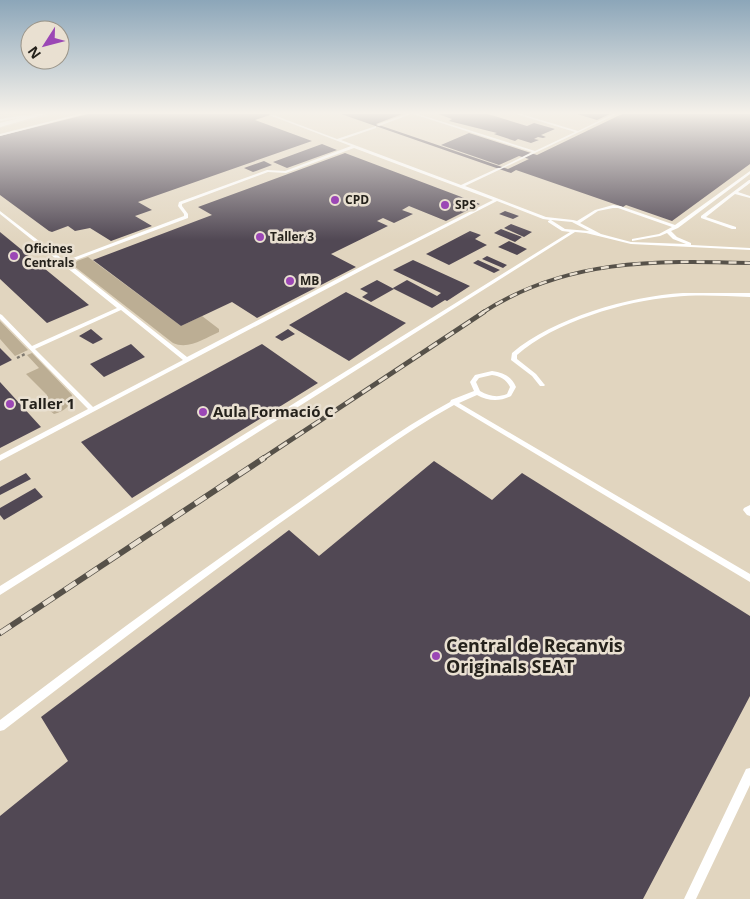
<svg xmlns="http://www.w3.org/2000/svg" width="750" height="899" viewBox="0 0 750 899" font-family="'Open Sans',sans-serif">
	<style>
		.built { fill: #e1d5bf }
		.green { fill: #bcae94 }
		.building { fill: #514854 }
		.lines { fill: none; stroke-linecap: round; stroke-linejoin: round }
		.path { stroke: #817b71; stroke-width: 2.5; stroke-dasharray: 3 2.5; stroke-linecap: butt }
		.service { fill: #fff; fill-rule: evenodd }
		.minor { fill: #fff; fill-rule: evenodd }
		.rail-far2-casing { stroke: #565149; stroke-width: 4 }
		.rail-far1-casing { stroke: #565149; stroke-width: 5 }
		.rail-casing { stroke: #565149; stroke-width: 6 }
		.rail-far2 { stroke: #e9e0d1; stroke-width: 2.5; stroke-dasharray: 8; stroke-linecap: butt }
		.rail-far1 { stroke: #e9e0d1; stroke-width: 3; stroke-dasharray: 10; stroke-linecap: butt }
		.rail { stroke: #e9e0d1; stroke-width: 4.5; stroke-dasharray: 13; stroke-linecap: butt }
		.poi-dot { fill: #9b47b5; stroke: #e9e0d1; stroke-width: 2 }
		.labels { text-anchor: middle; stroke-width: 5; stroke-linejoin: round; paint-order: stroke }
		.far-poi-label { font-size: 12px; font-weight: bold; fill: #24211b; stroke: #e9e0d1; text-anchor: start }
		.poi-label { font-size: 15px; font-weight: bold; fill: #24211b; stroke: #e9e0d1; text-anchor: start }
		.near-poi-label { font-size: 18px; font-weight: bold; fill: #24211b; stroke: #e9e0d1; text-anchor: start }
	</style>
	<rect width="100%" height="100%" fill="#e9e0d1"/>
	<path class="built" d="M55 114H750V899H0V128Z"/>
	<path class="green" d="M88 257 181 326 202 316 219 329V332C205 338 189 350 173 343L74 266 77 261Z
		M0 321 28 350 15 356 0 339Z
		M32 353 72 395C71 406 65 411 54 414L49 410 47 395 26 374 39 368 27 355Z"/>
	<path class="building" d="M88 114H273L255 120 312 141 138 202 152 210 135 216 152 226 111 241 90 228 75 231 68 226 52 232 49 231 0 195V136Z
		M341 114H402L376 124 508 169 529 159 519 156 499 165 441 145 469 133 537 155 622 114H750V164L672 221 626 205 623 207 516 170 511 173Z
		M438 114H488L527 126 534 123 555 129 541 135 546 137 543 138 538 137 534 139 539 140 531 143 518 139 515 141 494 134 497 133 449 121 452 119Z
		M577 114H610L597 120Z
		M322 144 337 150 287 168 273 162Z
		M345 153 480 204 446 221 409 206 402 210 413 214 394 223 383 218 377 221 388 226 331 254 356 267 257 318 232 302 181 326 93 260 212 215 198 207Z
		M264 161 272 165 253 172 244 168Z
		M505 211 519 216 513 219 499 214Z
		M511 224 532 232 524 237 504 228Z
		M501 229 522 237 515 242 494 233Z
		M470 231 481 235 475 239 487 245 449 265 426 254Z
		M0 232 89 305 47 323 0 279Z
		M509 241 527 249 517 255 498 247Z
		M487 256 507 265 503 268 482 259Z
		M413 260 470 286 447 301 445 300 432 308 394 289 371 302 362 297 368 293 360 289 377 280 394 289 393 288 407 280 437 296 441 293 393 270Z
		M478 260 500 270 494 273 473 263Z
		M346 292 406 323 349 361 289 325Z
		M91 329 103 339 93 344 79 336Z
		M288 329 295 334 282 341 275 337Z
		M131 344 145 357 104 377 90 364Z
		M262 344 318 383 132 498 81 442Z
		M0 348 12 360 0 366Z
		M0 382 41 427 0 448Z
		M434 461 492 500 522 473 750 616V696L643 899H0V816L68 761 41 717 289 530 319 556Z
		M26 473 31 479 0 495V487Z
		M35 488 43 497 4 520 0 515V508Z"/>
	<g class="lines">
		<path class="path" d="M17 358 25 354"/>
		<path class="service" d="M79 114H84L0 136V134Z
			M271 114 337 139 376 126V128L341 140 461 185 498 168H500L532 152 413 114H418L535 151 575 132 516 114H521L578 131 613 114H617L465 186 546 217 573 220 577 221 595 210 613 205 620 206 675 225 750 171V174L678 228 671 231 677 237 691 243V245L750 248V250L631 244 586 233 575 232 0 595V586L570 232 562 231 548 222V221L550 220 543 219 497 201 370 266 0 461V455L88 409 0 319V314L2 315 32 346 117 308 0 214V211L65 261 184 216V214L178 206 179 202 267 170 285 171 351 146 269 115ZM354 148 493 200 366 264 187 357 68 263 188 218V214L182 206V204L268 172 286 173ZM613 208H618L672 227 659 234 632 239V241L660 236 667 233 673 239 686 244 631 242 601 234 580 223 598 211ZM551 220 572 222 589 231 565 229ZM121 310 183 360 93 407 35 349Z
			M406 114H411L379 126 376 125Z
			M25 115 26 117 0 121V119Z
			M749 180H750V183L738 192 750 196V198L735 194 706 217 736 227V229H732L701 218V216Z
			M683 293H750V297C724 296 699 294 673 297 625 301 554 322 517 355V359L536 374 544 384 545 385 544 386H540L532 376 511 360 512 353C553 318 630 296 683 293Z
			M492 371C504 373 511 376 516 387L511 396C499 402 488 401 477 395L459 403 750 574V582L454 405C401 434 353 472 304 506 202 578 103 654 4 730L0 731V720C98 646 197 573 298 503 348 468 396 431 450 402L451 400 474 391 470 382 475 375ZM492 375C500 376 506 379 510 387L507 394C497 398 489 396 480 391L476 382 479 378Z
			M750 505V516L747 515 743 510 744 508Z
			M750 768V785L696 899H684L746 769Z"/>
		<path class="minor" d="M35 114H46L0 127V123Z"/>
		<defs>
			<path id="rail-far2" d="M482 313C565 259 655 260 750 263"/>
			<path id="rail-far1" d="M262 459 484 312"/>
			<path id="rail" d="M0 633 264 458"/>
		</defs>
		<use href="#rail-far2" class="rail-far2-casing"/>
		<use href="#rail-far1" class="rail-far1-casing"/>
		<use href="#rail" class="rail-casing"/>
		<use href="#rail-far2" class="rail-far2"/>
		<use href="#rail-far1" class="rail-far1"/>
		<use href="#rail" class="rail"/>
	</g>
	<linearGradient id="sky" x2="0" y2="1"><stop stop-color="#8ca6b9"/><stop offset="0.47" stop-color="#f5f1ea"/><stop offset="1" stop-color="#f5f1ea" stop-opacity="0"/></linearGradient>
	<rect width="750" height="240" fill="url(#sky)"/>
	<g class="poi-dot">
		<circle cx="335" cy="200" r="5"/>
		<circle cx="445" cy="205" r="5"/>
		<circle cx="260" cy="237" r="5"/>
		<circle cx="14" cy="256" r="5"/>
		<circle cx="290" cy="281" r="5"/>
		<circle cx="10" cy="404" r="5"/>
		<circle cx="203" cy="412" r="5"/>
		<circle cx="436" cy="656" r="5"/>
	</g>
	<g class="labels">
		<g class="far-poi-label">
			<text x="345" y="204">CPD</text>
			<text x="455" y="209">SPS</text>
			<text x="270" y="241">Taller 3</text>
			<text x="24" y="253">Oficines<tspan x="24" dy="14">Centrals</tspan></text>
			<text x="300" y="285">MB</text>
		</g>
		<g class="poi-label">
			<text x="20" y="409">Taller 1</text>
			<text x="213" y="417">Aula Formació C</text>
		</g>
		<g class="near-poi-label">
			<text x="446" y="652">Central de Recanvis<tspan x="446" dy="21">Originals SEAT</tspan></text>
		</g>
	</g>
	<g transform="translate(45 45) rotate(234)"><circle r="24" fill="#e9e0d1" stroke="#9a9488"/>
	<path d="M0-4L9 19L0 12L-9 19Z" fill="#9b47b5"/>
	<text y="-8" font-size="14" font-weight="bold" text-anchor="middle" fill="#24211b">N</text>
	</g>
</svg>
